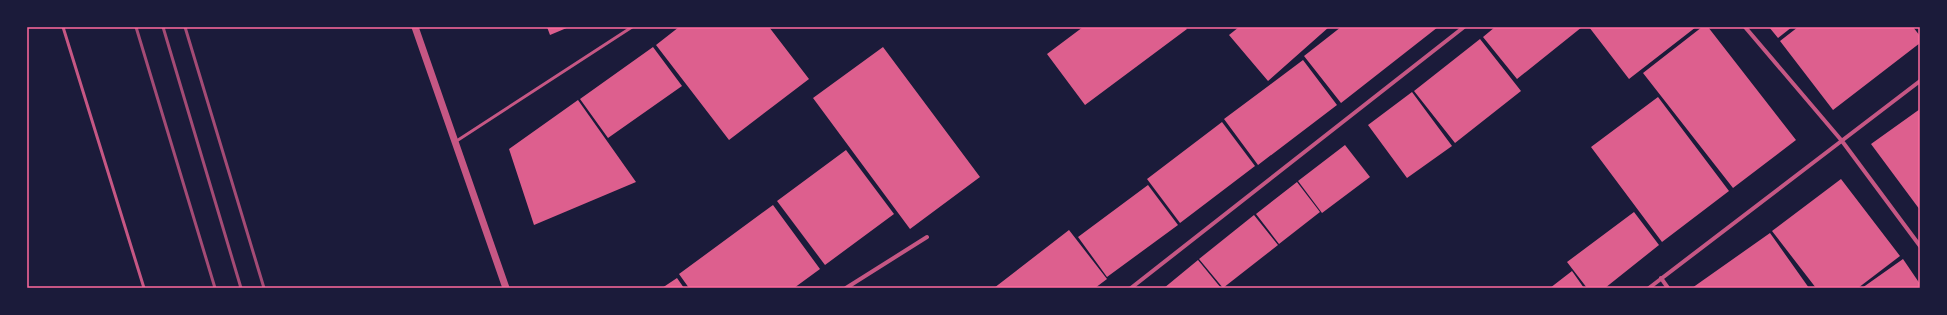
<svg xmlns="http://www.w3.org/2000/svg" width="1947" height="315" viewBox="0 0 1947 315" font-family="Overpass,sans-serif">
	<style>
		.building { fill: #dd5f8e }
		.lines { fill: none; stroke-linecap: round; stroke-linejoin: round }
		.service { stroke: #c65784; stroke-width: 3 }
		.minor { stroke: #c65784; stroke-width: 4 }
		.tertiary { stroke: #c65784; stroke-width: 7 }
		.rail { stroke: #a44b75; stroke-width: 3 }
		.neatline { fill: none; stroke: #ff6b9d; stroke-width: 1.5 }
	</style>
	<rect width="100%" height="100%" fill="#1b1b3a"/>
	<path class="building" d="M547 27H569L550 35Z
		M679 27H769L809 79 729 140 656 45Z
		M1083 27H1185L1187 29 1085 105 1047 54Z
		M1239 27H1329L1268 81 1229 35Z
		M1341 27H1438L1341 103 1304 56Z
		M1495 27H1582L1517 79 1483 37Z
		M1589 27H1696L1629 79Z
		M1702 27H1708L1796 140 1733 188 1643 73Z
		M1769 27H1792L1778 38Z
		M1798 27H1913L1920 36V43L1833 110 1780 41Z
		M1480 39 1521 91 1455 143 1414 91Z
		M653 47 682 86 608 138 580 99Z
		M883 47 980 177 910 229 813 98Z
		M1303 60 1337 105 1258 165 1224 119Z
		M1412 92 1452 146 1407 178 1368 125Z
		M1658 97 1729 191 1662 242 1591 147Z
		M578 100 636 182 534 225 509 149Z
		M1920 109V210L1871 144Z
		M1222 122 1255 166 1180 223 1147 179Z
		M1345 145 1370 177 1322 213 1298 181Z
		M846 150 894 214 825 265 777 201Z
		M1841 179 1900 256 1858 288H1816L1772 231Z
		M1297 182 1320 212 1279 244 1256 214Z
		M1148 185 1178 225 1107 277 1078 237Z
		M773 205 820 269 794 288H689L679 274Z
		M1634 212 1659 245 1605 288H1587L1567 262Z
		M1254 215 1278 245 1223 288 1199 259Z
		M1069 230 1107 279 1095 288H994Z
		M1770 233 1809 288H1692Z
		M1903 259 1920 284V288H1862Z
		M1198 260 1221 288H1164Z
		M1572 271 1584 288H1550Z
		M677 278 684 288H662Z"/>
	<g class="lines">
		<path class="service" d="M63 27 144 288
			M455 142 632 27"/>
		<path class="minor" d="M1745 27 1842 141 1920 246
			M1661 278 1668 288
			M846 288 927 237
			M1131 288 1464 27
			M1649 288 1920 81"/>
		<path class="tertiary" d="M415 27 506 288"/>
		<path class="rail" d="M136 27 215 288
			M163 27 241 288
			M185 27 264 288"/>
	</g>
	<rect width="1947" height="315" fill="none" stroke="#1b1b3a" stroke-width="56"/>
	<rect x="28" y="28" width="1891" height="259" class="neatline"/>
</svg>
